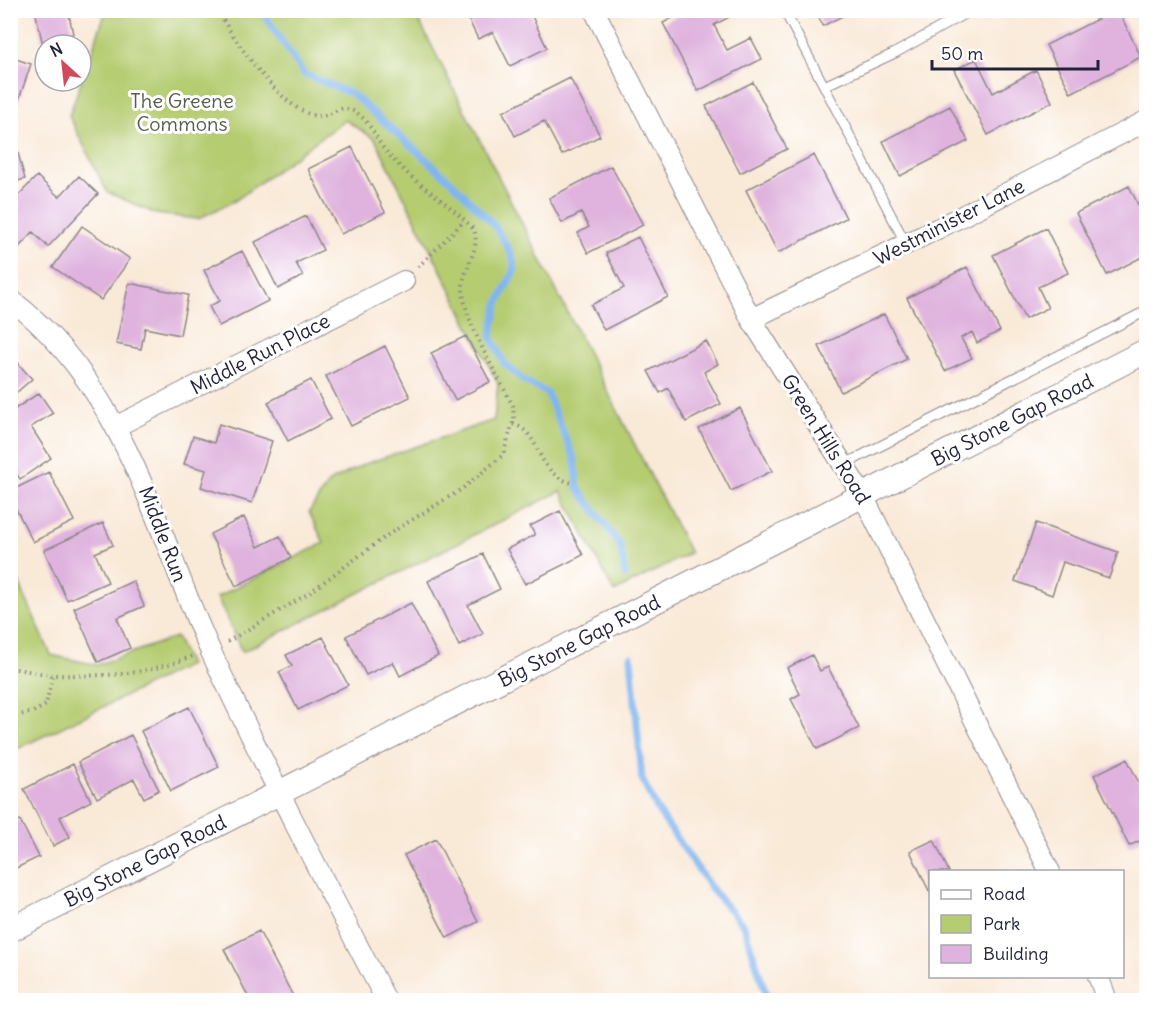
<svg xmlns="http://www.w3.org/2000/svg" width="1157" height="1011" viewBox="0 0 1157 1011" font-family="Delius,sans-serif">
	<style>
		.green { fill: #b5cc71; stroke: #6c7756; stroke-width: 1.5 }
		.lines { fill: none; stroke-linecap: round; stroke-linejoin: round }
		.stream { stroke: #80b5ee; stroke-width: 7 }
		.building { fill: #dfb3de }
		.service-casing { stroke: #8e8689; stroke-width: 11 }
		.minor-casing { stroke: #8e8689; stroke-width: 22 }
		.tertiary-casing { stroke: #8e8689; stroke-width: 26 }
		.path { stroke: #8e8689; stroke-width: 4; stroke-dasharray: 1.5 4.5; stroke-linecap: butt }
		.service { stroke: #fff; stroke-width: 9 }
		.minor { stroke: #fff; stroke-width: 20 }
		.tertiary { stroke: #fff; stroke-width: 24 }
		.labels { text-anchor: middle; stroke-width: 6; stroke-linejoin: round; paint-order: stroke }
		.park-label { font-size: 20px; fill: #555e4e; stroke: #fff }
		.street-label { font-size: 20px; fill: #22223b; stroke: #fff }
	</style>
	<rect width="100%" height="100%" fill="#fff"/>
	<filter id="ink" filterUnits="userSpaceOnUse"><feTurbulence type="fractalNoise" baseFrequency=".0167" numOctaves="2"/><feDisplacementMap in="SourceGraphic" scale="12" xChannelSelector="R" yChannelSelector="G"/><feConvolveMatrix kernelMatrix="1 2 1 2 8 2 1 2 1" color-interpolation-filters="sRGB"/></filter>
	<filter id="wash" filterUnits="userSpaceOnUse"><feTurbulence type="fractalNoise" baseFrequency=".008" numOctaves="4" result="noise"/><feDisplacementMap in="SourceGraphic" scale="24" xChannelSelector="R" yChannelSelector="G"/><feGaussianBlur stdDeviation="1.35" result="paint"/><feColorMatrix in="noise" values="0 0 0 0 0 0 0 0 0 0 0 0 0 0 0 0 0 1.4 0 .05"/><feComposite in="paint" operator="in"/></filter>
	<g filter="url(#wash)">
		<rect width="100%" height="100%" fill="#f9e9d7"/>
		<path class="green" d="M106 11H414L690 553 614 592 561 491 242 652 217 597 324 543 309 512 329 482 365 464 494 420 498 384 375 139 345 120 236 200 198 219 156 214 107 192 69 116Z
			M11 565 51 655 97 665 176 637 189 665 11 752Z"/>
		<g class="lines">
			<path class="stream" d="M261 10 304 74 352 94 452 182 495 226 512 255 515 269 498 304 491 336 504 363 523 380 547 393 575 460 578 488 620 545 625 575
				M631 657 642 779 658 811 713 891 744 926 768 1000"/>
		</g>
		<g id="blocks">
			<path class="building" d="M35 10H68L73 34 42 41Z
				M464 10H529L547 48 510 66 493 32 478 39Z
				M687 10H733L735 14 714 25 727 50 751 38 762 59 698 91 663 23Z
				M815 10H847L848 13 823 26Z
				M1094 10H1118L1141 57 1071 93 1046 45 1098 19Z
				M10 57 31 64 14 114 10 113Z
				M976 59 993 93 1036 70 1052 102 988 135 954 70Z
				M570 78 600 136 562 155 544 121 515 136 503 112Z
				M753 82 787 149 740 173 706 106Z
				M950 106 968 141 900 176 883 141Z
				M10 123 25 179 10 183Z
				M352 147 385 212 341 234 308 169Z
				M814 155 846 218 778 253 746 190Z
				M611 166 643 225 588 253 578 233 589 227 581 213 562 223 549 198Z
				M37 176 59 197 79 176 98 194 48 247 33 232 19 247 10 240V204Z
				M1129 186 1146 221V255L1107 275 1076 213Z
				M306 216 323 250 296 263 303 276 278 289 255 242Z
				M82 226 130 259 101 300 53 267Z
				M1046 228 1068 273 1038 287 1048 308 1025 319 993 255Z
				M638 237 668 297 604 330 591 305 624 288 606 253Z
				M242 251 268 301 219 326 209 306 220 301 204 270Z
				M967 267 1000 331 977 343 972 332 961 338 972 358 945 371 907 298Z
				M129 283 188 295 180 335 145 328 141 349 116 344Z
				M884 314 907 359 841 392 819 346Z
				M466 336 490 382 455 400 431 353Z
				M706 341 718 364 704 372 721 404 686 422 668 388 660 393 648 371Z
				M385 346 410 397 351 426 326 376Z
				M14 359 32 379 10 398V361Z
				M311 380 331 419 288 441 268 402Z
				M39 393 53 413 31 427 51 458 20 479 10 465V412Z
				M740 408 772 471 731 491 699 429Z
				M219 424 272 441 252 503 201 487 206 470 184 464 193 436 214 443Z
				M49 472 74 521 33 542 10 497V491Z
				M560 511 583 555 525 584 507 549 535 535 530 526Z
				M244 517 258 547 280 536 291 558 236 586 210 534Z
				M103 523 113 545 95 553 108 582 67 600 44 550Z
				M1036 523 1118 552 1109 578 1063 562 1052 595 1015 581Z
				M483 554 500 589 468 605 483 634 459 646 428 581Z
				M133 581 144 606 117 618 130 648 98 662 74 608Z
				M411 603 438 656 400 676 393 662 366 675 346 636Z
				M323 637 348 685 298 710 279 672 292 666 286 655Z
				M812 655 820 671 828 667 859 728 817 749 791 699 800 694 787 668Z
				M189 707 219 767 171 791 141 731Z
				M131 735 159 790 144 798 134 779 97 798 78 762Z
				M1127 759 1139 783 1146 779V838L1129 846 1094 775Z
				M73 764 91 801 60 817 70 837 53 846 24 789Z
				M20 820 39 857 10 871V824Z
				M436 839 478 922 447 938 404 855Z
				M934 840 949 872H930V893L910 851Z
				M259 931 295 1000H250L224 949Z"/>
		</g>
	</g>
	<g filter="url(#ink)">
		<use href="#blocks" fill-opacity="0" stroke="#8e8689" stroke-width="1.5"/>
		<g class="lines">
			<defs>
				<path id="service" d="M784 10 824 86 895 53 971 10
					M824 86 906 244
					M843 465 1146 311"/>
				<path id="minor" d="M594 10 751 319 863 496 1050 872
					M10 299C125 386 154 528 211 652 266 770 326 885 386 1000
					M751 319 937 229 1146 121
					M117 426 404 281
					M1098 976 1107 1000"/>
				<path id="tertiary" d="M10 930 1146 351"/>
			</defs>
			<use href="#service" class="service-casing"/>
			<use href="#minor" class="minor-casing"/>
			<use href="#tertiary" class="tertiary-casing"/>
			<path class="path" d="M217 10C234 39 282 112 317 116 326 117 334 111 343 108 369 111 374 140 390 156 414 184 450 202 474 230 481 250 463 267 463 287 462 319 498 376 513 406L514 419 503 455 462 489 389 534 306 595 227 642
				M418 267 464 221
				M513 424C544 434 533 474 573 483
				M10 668 52 675
				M10 717 33 712 46 705 52 675C109 676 138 677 193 656"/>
			<use href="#service" class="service"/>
			<use href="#minor" class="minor"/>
			<use href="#tertiary" class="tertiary"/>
		</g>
	</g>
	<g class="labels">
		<g class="park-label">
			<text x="182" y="108">The Greene<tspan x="182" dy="23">Commons</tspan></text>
		</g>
		<g class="street-label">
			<text transform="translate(949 222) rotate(-27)" y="7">Westminister Lane</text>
			<text transform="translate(260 354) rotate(-27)" y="7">Middle Run Place</text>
			<text transform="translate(1012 420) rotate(-27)" y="7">Big Stone Gap Road</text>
			<text transform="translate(826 439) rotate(58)" y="7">Green Hills Road</text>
			<text transform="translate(163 534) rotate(69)" y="7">Middle Run</text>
			<text transform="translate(579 641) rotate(-27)" y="7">Big Stone Gap Road</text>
			<text transform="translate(145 861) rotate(-27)" y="7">Big Stone Gap Road</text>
		</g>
	</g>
	<rect width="1157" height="1011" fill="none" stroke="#fff" stroke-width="36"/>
	<rect x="929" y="870" width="195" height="108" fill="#ffffff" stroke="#a7a7b1" stroke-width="1.5"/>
	<rect x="941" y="890" width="30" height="9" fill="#ffffff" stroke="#a7a7b1" stroke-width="1.5"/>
	<text x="983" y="900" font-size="18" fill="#22223b">Road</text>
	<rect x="941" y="915" width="30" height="18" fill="#b5cc71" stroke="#a7a7b1" stroke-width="1.5"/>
	<text x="983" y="930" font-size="18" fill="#22223b">Park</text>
	<rect x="941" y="945" width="30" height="18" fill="#dfb3de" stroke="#a7a7b1" stroke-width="1.5"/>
	<text x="983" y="960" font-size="18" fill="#22223b">Building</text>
	<g transform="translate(63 63) rotate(333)"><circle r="28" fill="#ffffff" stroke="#a7a7b1" stroke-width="1.5"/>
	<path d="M0-4.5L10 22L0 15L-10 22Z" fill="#d1495b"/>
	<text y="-9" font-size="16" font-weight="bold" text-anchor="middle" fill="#22223b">N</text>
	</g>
	<path d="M932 60v9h166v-9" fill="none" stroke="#22223b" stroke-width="3"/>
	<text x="941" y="60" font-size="18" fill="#22223b" stroke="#ffffff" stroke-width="4.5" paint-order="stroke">50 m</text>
</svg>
